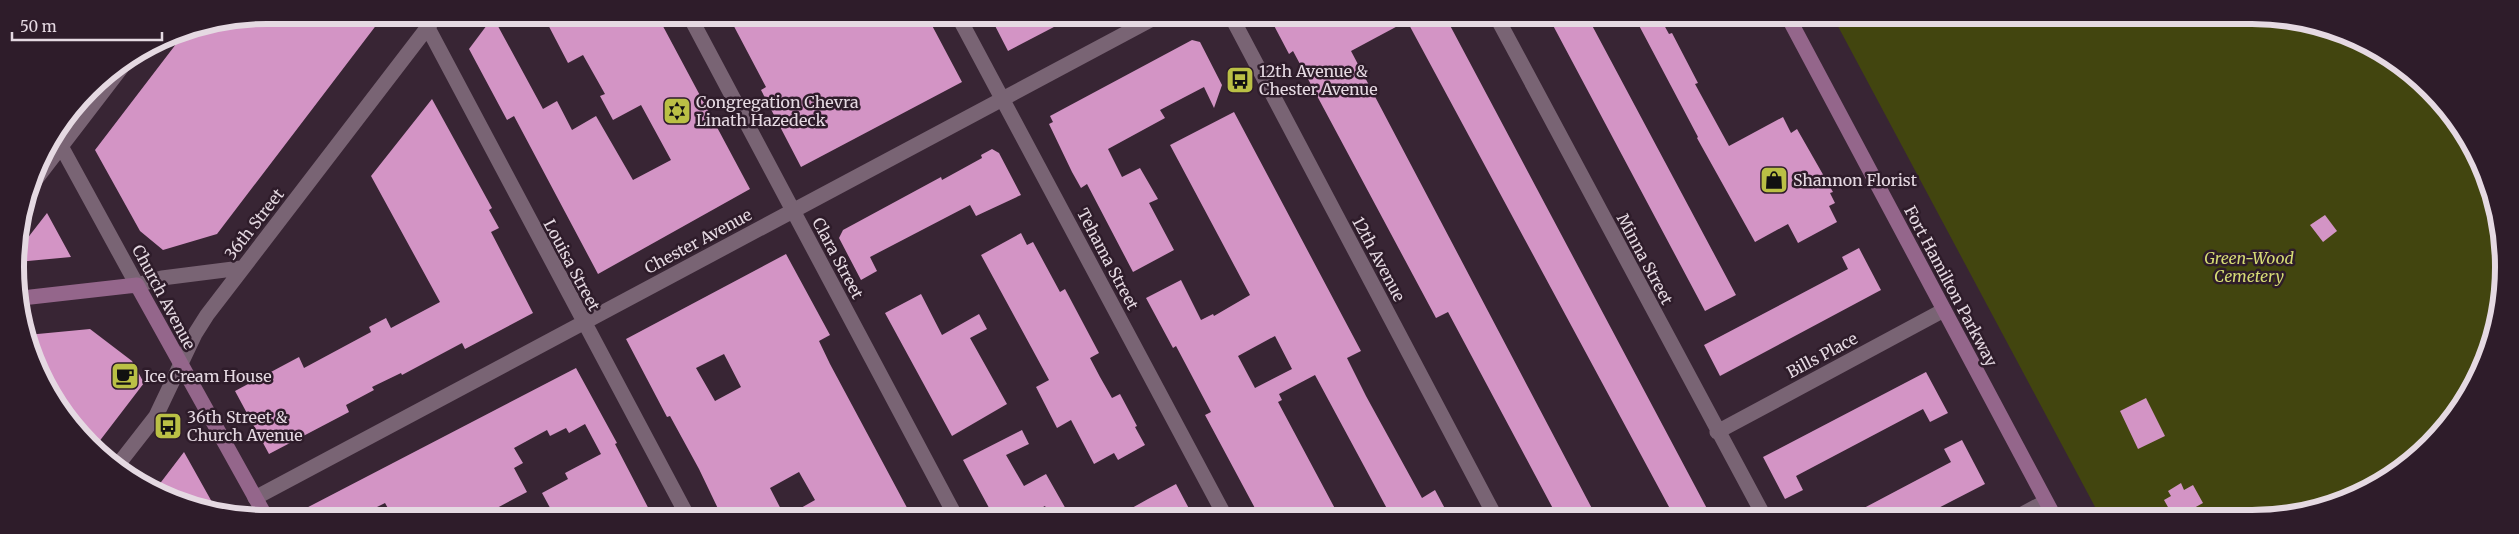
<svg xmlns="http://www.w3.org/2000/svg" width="2519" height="534" viewBox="0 0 2519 534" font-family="Merriweather,serif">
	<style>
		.green { fill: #42450f }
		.building { fill: #d394c5; fill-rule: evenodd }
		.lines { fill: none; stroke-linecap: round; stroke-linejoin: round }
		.street { stroke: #796474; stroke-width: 15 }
		.secondary { stroke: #94668b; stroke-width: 15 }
		.labels { text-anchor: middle; stroke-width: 5; stroke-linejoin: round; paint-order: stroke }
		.poi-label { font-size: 16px; fill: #e5d9e2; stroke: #2e1c2a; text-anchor: start }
		.street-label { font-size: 16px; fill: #e5d9e2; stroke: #2e1c2a }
		.park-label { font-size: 16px; font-style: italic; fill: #d6dc75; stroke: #2e1c2a }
		.rim { fill: none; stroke: #e5d9e2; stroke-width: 6 }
	</style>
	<rect width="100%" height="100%" fill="#382534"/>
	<path class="green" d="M1833 17H2285L2378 49 2452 113 2495 202 2502 300 2478 378 2430 445 2363 493 2269 518H2101Z"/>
	<path class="building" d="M267 15H384L217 234 163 250 140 231 95 150 186 31Z
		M543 15H657L750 189 598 274 514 116 507 120 469 49 493 17 543 109 557 101 572 130 596 116 633 180 671 160 641 105 613 120 600 96 605 94 583 55 568 63Z
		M728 15 927 16 962 82 801 167 761 90 766 87Z
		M990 16H1075L1008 51Z
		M1269 16H1445L1712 518H1675L1407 21 1351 51 1597 518H1558L1448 312 1436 318 1293 51 1289 54Z
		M1548 16H1587L1736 295 1705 311Z
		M1634 16H1659L1669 34 1672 33 1698 83 1695 84 1729 146 1783 117 1791 133 1797 129 1833 192 1830 193 1835 203 1829 206 1837 222 1798 243 1788 224 1755 242 1697 138 1698 137Z
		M1192 40 1200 42 1222 85 1214 108 1204 87 1160 110 1165 118 1108 149 1122 177 1140 168 1158 199 1149 203 1174 250 1133 272 1087 184 1081 188 1072 172 1049 124 1053 122 1050 116Z
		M432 99 492 208 489 210 499 228 491 232 533 313 465 349 462 343 402 375 401 373 372 387 374 390 346 405 349 412 269 454 235 391 299 357 304 368 371 332 369 327 386 318 391 328 440 302 371 176Z
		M1234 112 1361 351 1347 358 1366 396 1422 498 1435 490 1450 518H1392L1315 375 1279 394 1282 400 1278 402 1340 518H1257V512L1205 415 1211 412 1176 346 1173 348 1146 298 1181 280 1201 320 1213 314 1214 316 1250 295 1170 145ZM1275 336 1292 369 1255 388 1238 356Z
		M992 149 999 153 1021 195 976 216 970 205 870 257 877 271 861 280 839 238 843 230 941 177 942 180 982 158 981 155Z
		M47 213 71 257 17 262 16 253Z
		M2325 215 2337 231 2323 242 2310 225Z
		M1021 233 1027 245 1033 242 1060 292 1065 289 1099 353 1090 358 1100 377 1112 398 1120 394 1137 426 1135 427 1145 445 1118 460 1114 453 1094 464 1071 420 1057 428 1036 387 1049 380 981 255Z
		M1859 248 1881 290 1720 376 1704 345 1848 269 1842 257Z
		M786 254 830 335 819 341 830 364 912 517H722L699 469 670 416 667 417 626 339ZM724 354 741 387 715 401 696 368ZM799 472 815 500 785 517 770 488Z
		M921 294 942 335 979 314 987 329 970 338 1007 404 952 436 885 313Z
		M90 329 132 361 144 383 95 447 77 433 28 348 27 335Z
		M576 368 617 443 615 444 653 517H588L583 507 564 517H555L542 493 568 479 565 473 601 454 585 424 569 433 566 428 550 436 547 430 514 448 523 463 514 468 527 492 480 517H393L385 503 357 517H289Z
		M1926 372 1948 413 1930 422 1923 409 1796 476 1803 490 1785 499 1763 457Z
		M2146 398 2165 436 2138 449 2120 411Z
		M1022 430 1029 444 1006 455 1024 486 1046 474 1071 518H1052L1045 506 1024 517H994L963 460Z
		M1962 440 1985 484 1919 518H1845L1951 462 1944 449Z
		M184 452 217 511 155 490Z
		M2181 483 2184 490 2193 485 2203 503 2194 508 2196 512 2184 518 2180 512 2173 516 2164 500 2171 496 2168 491Z
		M1176 484 1194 518H1114L1148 499Z"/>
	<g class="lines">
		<path class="street" d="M689 15 956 517
			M958 16 1226 518
			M1231 16 1496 518
			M1496 16 1765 518
			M428 28 688 517
			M61 146 137 285 162 278 241 268
			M30 187 122 67
			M1717 432 1944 310
			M117 466 156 416 195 334 207 315 437 15
			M255 498 1158 16
			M2015 518 2045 502"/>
		<path class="secondary" d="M1788 17 2055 518
			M22 298 137 285 266 517"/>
	</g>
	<defs>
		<symbol id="bus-square" viewBox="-11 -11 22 22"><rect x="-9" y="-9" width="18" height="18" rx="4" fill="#bac045" stroke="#2e1c2a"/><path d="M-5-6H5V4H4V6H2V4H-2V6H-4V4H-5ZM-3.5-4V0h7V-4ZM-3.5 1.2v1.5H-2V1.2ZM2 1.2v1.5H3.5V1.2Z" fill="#111"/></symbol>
		<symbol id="synagogue-square" viewBox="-11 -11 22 22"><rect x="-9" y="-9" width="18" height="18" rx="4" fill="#bac045" stroke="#2e1c2a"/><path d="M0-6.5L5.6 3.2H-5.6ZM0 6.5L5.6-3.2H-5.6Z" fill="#111"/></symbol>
		<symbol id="shop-square" viewBox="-11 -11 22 22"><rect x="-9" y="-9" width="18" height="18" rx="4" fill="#bac045" stroke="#2e1c2a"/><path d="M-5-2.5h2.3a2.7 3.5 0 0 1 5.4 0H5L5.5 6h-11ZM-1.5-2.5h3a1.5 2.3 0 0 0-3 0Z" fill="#111"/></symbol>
		<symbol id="cafe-square" viewBox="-11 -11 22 22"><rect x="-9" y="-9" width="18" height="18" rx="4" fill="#bac045" stroke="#2e1c2a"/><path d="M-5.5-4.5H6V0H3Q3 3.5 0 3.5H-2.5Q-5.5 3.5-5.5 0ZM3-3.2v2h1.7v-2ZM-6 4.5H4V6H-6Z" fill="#111"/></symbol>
	</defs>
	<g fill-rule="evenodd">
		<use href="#bus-square" x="1224" y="64" width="32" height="32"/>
		<use href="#synagogue-square" x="661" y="95" width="32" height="32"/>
		<use href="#shop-square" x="1758" y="164" width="32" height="32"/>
		<use href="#cafe-square" x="109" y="360" width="32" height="32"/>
		<use href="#bus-square" x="152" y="410" width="32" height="32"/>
	</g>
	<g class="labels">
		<g class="poi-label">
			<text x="1259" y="77">12th Avenue &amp;<tspan x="1259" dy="18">Chester Avenue</tspan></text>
			<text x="696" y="108">Congregation Chevra<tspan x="696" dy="18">Linath Hazedeck</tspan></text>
			<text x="1793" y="186">Shannon Florist</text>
			<text x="144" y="382">Ice Cream House</text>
			<text x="187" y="423">36th Street &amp;<tspan x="187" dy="18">Church Avenue</tspan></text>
		</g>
		<g class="street-label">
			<text transform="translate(254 224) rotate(-52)" y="6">36th Street</text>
			<text transform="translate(698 241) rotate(-28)" y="6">Chester Avenue</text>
			<text transform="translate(838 258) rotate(62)" y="6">Clara Street</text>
			<text transform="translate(1108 259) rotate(62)" y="6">Tehama Street</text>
			<text transform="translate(1379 259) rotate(62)" y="6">12th Avenue</text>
			<text transform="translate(1645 259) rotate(62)" y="6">Minna Street</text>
			<text transform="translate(572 265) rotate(62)" y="6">Louisa Street</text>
			<text transform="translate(1951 286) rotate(62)" y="6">Fort Hamilton Parkway</text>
			<text transform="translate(164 297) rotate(62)" y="6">Church Avenue</text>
			<text transform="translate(1822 355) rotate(-28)" y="6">Bills Place</text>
		</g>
		<g class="park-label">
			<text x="2249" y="264">Green-Wood<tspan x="2249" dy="18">Cemetery</tspan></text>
		</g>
	</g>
	<path d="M0 0H2519V534H0ZM267 24H2252A243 243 0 0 1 2495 267V267A243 243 0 0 1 2252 510H267A243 243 0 0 1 24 267V267A243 243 0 0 1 267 24Z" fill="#2e1c2a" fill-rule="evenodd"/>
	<path class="rim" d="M267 24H2252A243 243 0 0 1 2495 267V267A243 243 0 0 1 2252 510H267A243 243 0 0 1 24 267V267A243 243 0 0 1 267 24Z"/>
	<path d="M12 32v8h150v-8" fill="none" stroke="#e5d9e2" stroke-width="2.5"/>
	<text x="20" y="32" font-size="15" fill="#e5d9e2" stroke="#2e1c2a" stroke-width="4" paint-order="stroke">50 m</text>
</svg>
